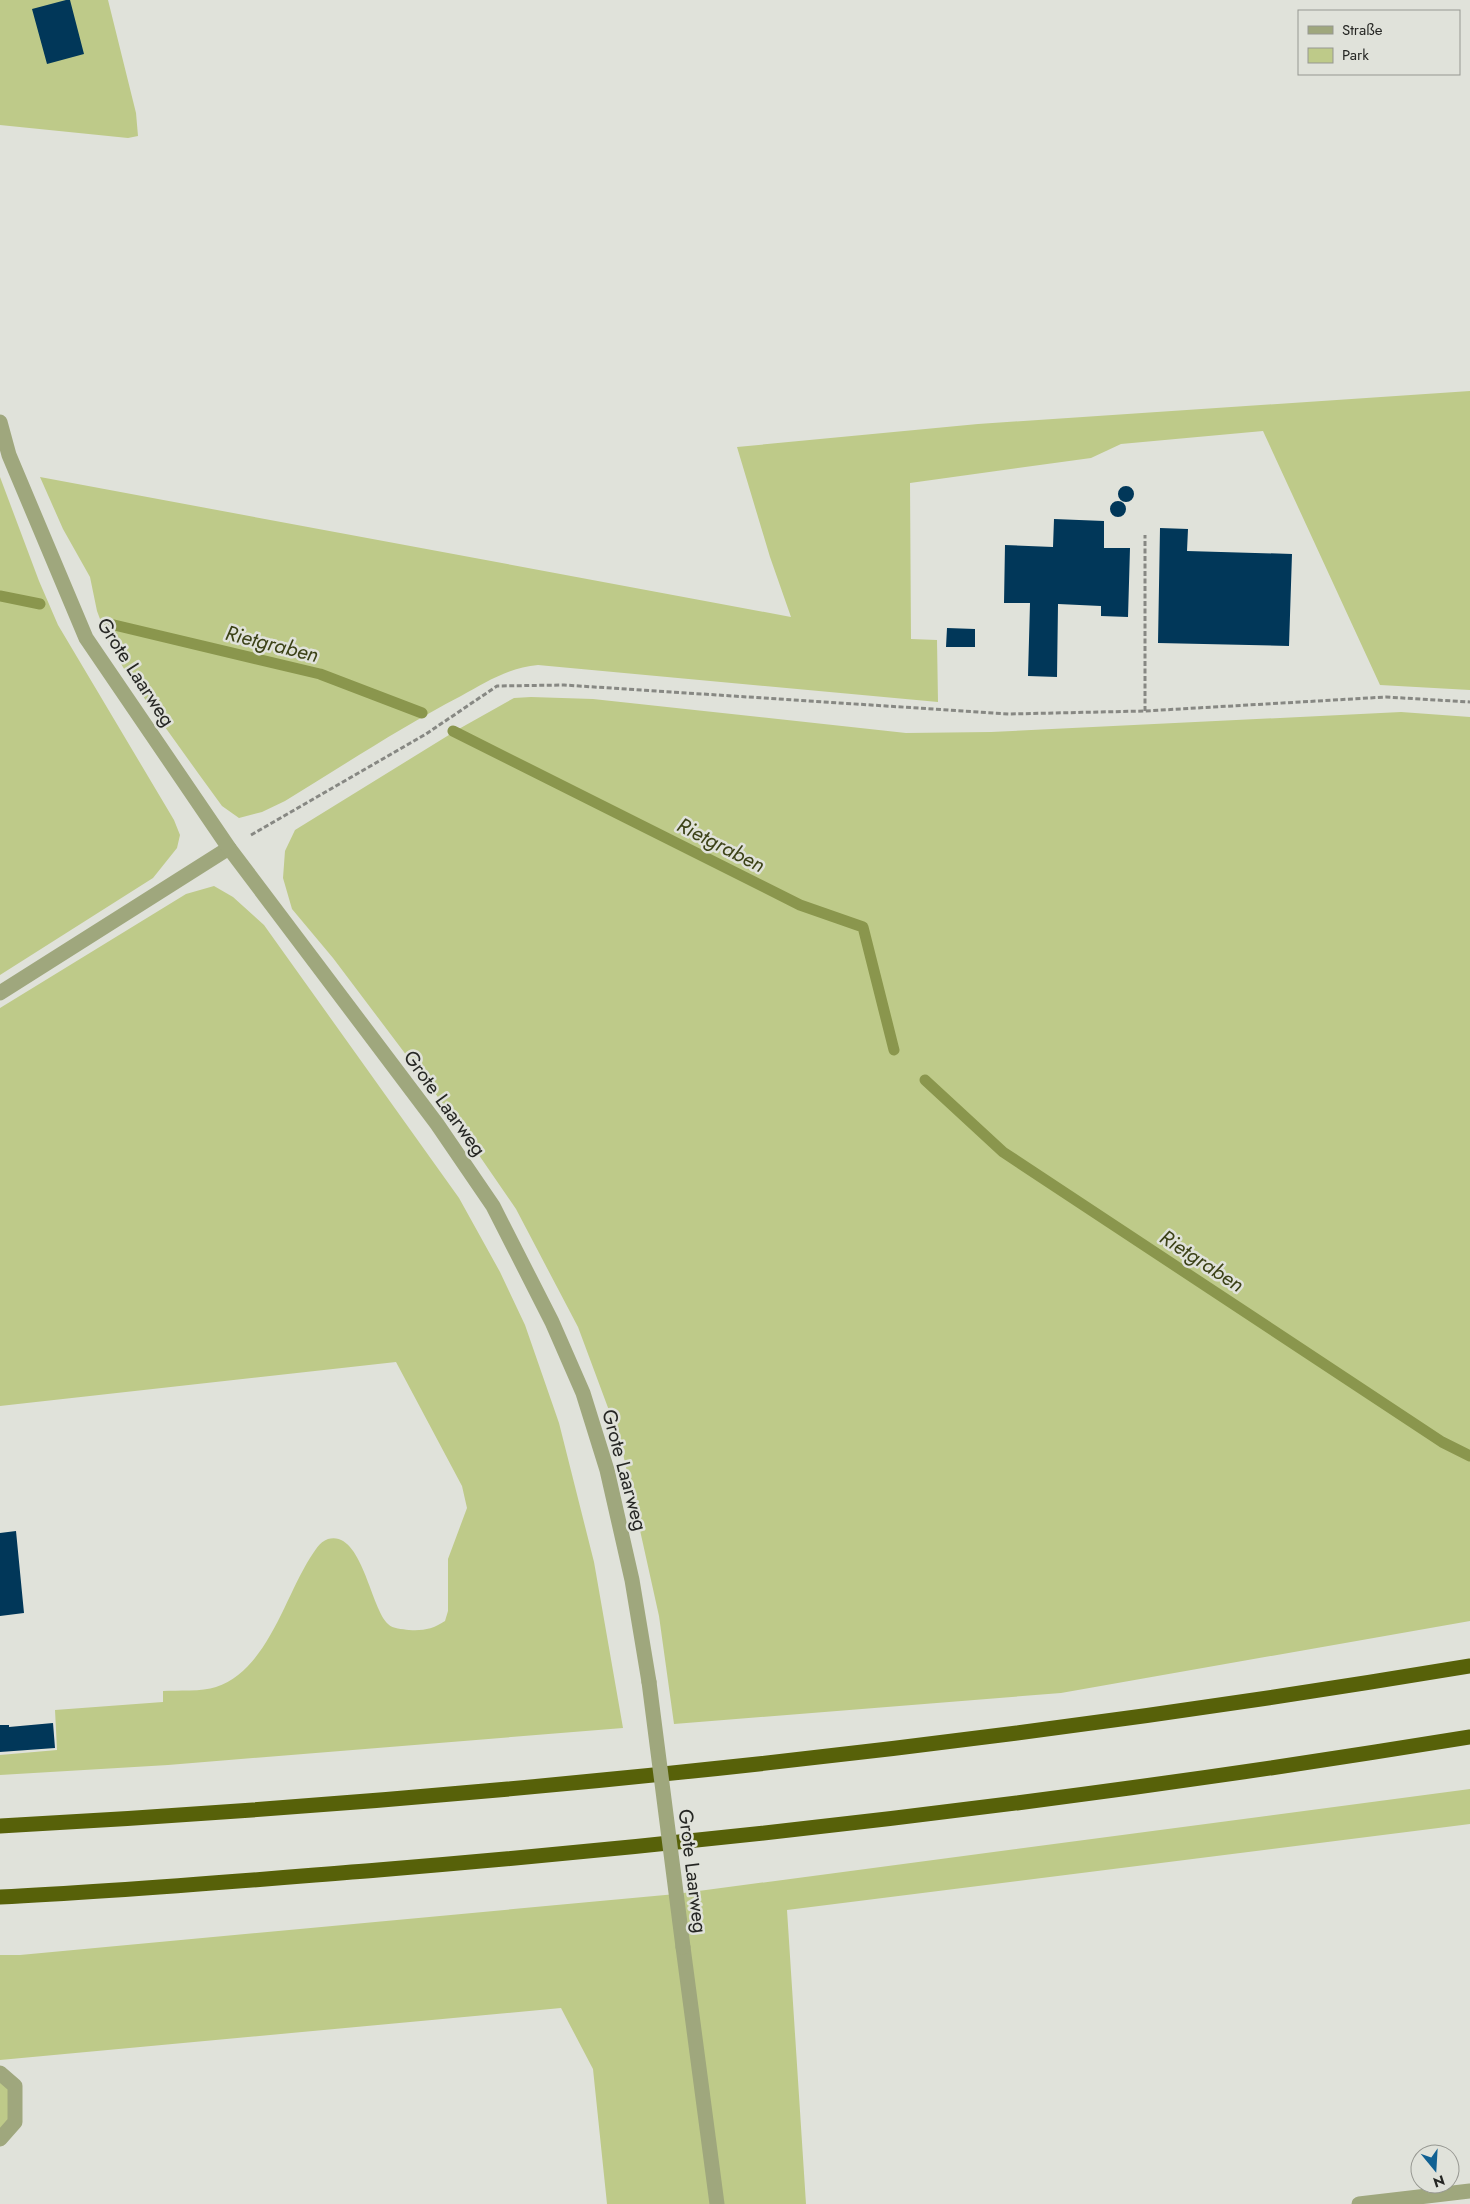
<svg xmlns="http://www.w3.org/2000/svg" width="1470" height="2204" viewBox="0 0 1470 2204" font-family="Jost,sans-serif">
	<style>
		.green { fill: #beca89 }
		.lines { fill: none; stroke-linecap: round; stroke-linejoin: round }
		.stream { stroke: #8a964d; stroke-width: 11 }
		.building { fill: #013759 }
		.path { stroke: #878883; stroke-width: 3; stroke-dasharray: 5 2.5; stroke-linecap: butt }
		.lane { stroke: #9fa77d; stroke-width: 15 }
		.street { stroke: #9fa77d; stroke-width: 15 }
		.highway { stroke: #576109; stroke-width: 15 }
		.street-bridge { stroke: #9fa77d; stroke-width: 15 }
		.labels { text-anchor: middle; stroke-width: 5; stroke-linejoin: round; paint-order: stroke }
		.street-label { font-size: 20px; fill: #262724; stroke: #e0e2da }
		.water-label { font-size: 21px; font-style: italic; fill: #3b4116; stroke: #e0e2da }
	</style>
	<rect width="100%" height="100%" fill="#e0e2da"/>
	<path class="green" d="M0 0H108L136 113 138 136 128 138 0 125Z
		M1470 391V690L1380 685 1263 431 1121 444 1091 458 910 483 911 639 937 640 938 702 538 665C510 667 486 682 461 696 401 727 344 765 285 801L262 812 239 818 222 806 198 773 127 674 109 643 97 611 90 577 63 529 40 477 791 617 770 557 737 447 978 424Z
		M0 477 39 581 58 625 174 820 180 835 177 848 153 878 0 975Z
		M531 697 593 699 906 733 991 732 1401 712 1470 717V1621L1061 1693 674 1724 659 1616 620 1440 578 1327 516 1209 450 1113 333 958 292 909 283 878 285 851 295 830 457 730 514 698Z
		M214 886 233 897 264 925 459 1198 500 1272 525 1325 559 1423 594 1562 623 1728 168 1765 0 1775V1755L57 1750 55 1710 163 1702V1691C178 1690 202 1692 216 1687 267 1670 284 1599 310 1558 315 1551 319 1542 328 1539 362 1530 370 1607 388 1624 393 1629 402 1629 409 1630 423 1631 433 1629 445 1621L448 1611V1559L467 1508 462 1486 396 1362 0 1406V1008L186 894Z
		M1470 1789V1824L787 1910 806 2204H607L593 2069 561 2008 0 2060V1955H20L676 1894Z
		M0 2073 15 2086V2122L0 2139Z"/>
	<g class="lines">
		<path class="stream" d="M0 596 40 604
			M110 624 320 674 422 713
			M453 731 800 905 863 927 894 1050
			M925 1080 1003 1152 1442 1442 1470 1456"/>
	</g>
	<path class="building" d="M66 0H70L84 54 47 64 32 9Z
		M1118 494a8 8 0 1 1 16 0a8 8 0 1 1-16 0Z
		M1110 509a8 8 0 1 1 16 0a8 8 0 1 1-16 0Z
		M1054 519 1104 521V548H1130L1128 617 1101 616V606L1058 604 1057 677 1028 676 1030 603H1004L1005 545 1053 547Z
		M1160 528 1188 529 1187 551 1292 554 1289 646 1158 643Z
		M947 628 975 629V647H946Z
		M16 1531 24 1613 0 1616V1533Z
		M53 1723 55 1748 0 1752V1725H9V1727Z"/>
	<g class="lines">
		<path class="path" d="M1145 711V535
			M251 835 426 734 497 686 564 685 1009 714 1145 711 1386 697 1470 702"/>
		<path class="lane" d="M0 993 229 848
			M1359 2204 1470 2191"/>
		<path class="street" d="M0 422 9 455 86 638 229 848 437 1124 493 1206 552 1322 583 1393 607 1470 632 1580 649 1682
			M683 1947 717 2204
			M0 2073 15 2086V2122L0 2139"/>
		<path class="highway" d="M0 1826C492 1799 984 1747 1470 1666
			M0 1897C126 1891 252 1880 378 1870 744 1840 1108 1796 1470 1737"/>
		<path class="street-bridge" d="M649 1682 683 1947"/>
	</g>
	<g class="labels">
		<g class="street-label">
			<text transform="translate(136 672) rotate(57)" y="7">Grote Laarweg</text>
			<text transform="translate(445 1103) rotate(54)" y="7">Grote Laarweg</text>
			<text transform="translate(625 1470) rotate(75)" y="7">Grote Laarweg</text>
			<text transform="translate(693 1871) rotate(83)" y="7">Grote Laarweg</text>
		</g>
		<g class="water-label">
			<text transform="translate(272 644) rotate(14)" y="7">Rietgraben</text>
			<text transform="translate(721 845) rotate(27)" y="7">Rietgraben</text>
			<text transform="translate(1202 1261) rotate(33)" y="7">Rietgraben</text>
		</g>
	</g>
	<rect x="1298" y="10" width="162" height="65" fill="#e0e2da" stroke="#969791"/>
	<rect x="1308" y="26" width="25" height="8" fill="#9fa77d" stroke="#969791"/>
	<text x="1342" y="35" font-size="15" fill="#262724">Straße</text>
	<rect x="1308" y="48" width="25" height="15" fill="#beca89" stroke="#969791"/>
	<text x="1342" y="60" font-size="15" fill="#262724">Park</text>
	<g transform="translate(1435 2169) rotate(162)"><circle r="24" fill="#e0e2da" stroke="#969791"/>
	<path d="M0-4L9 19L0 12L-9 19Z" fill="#116193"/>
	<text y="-8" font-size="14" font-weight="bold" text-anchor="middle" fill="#262724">N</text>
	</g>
</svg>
